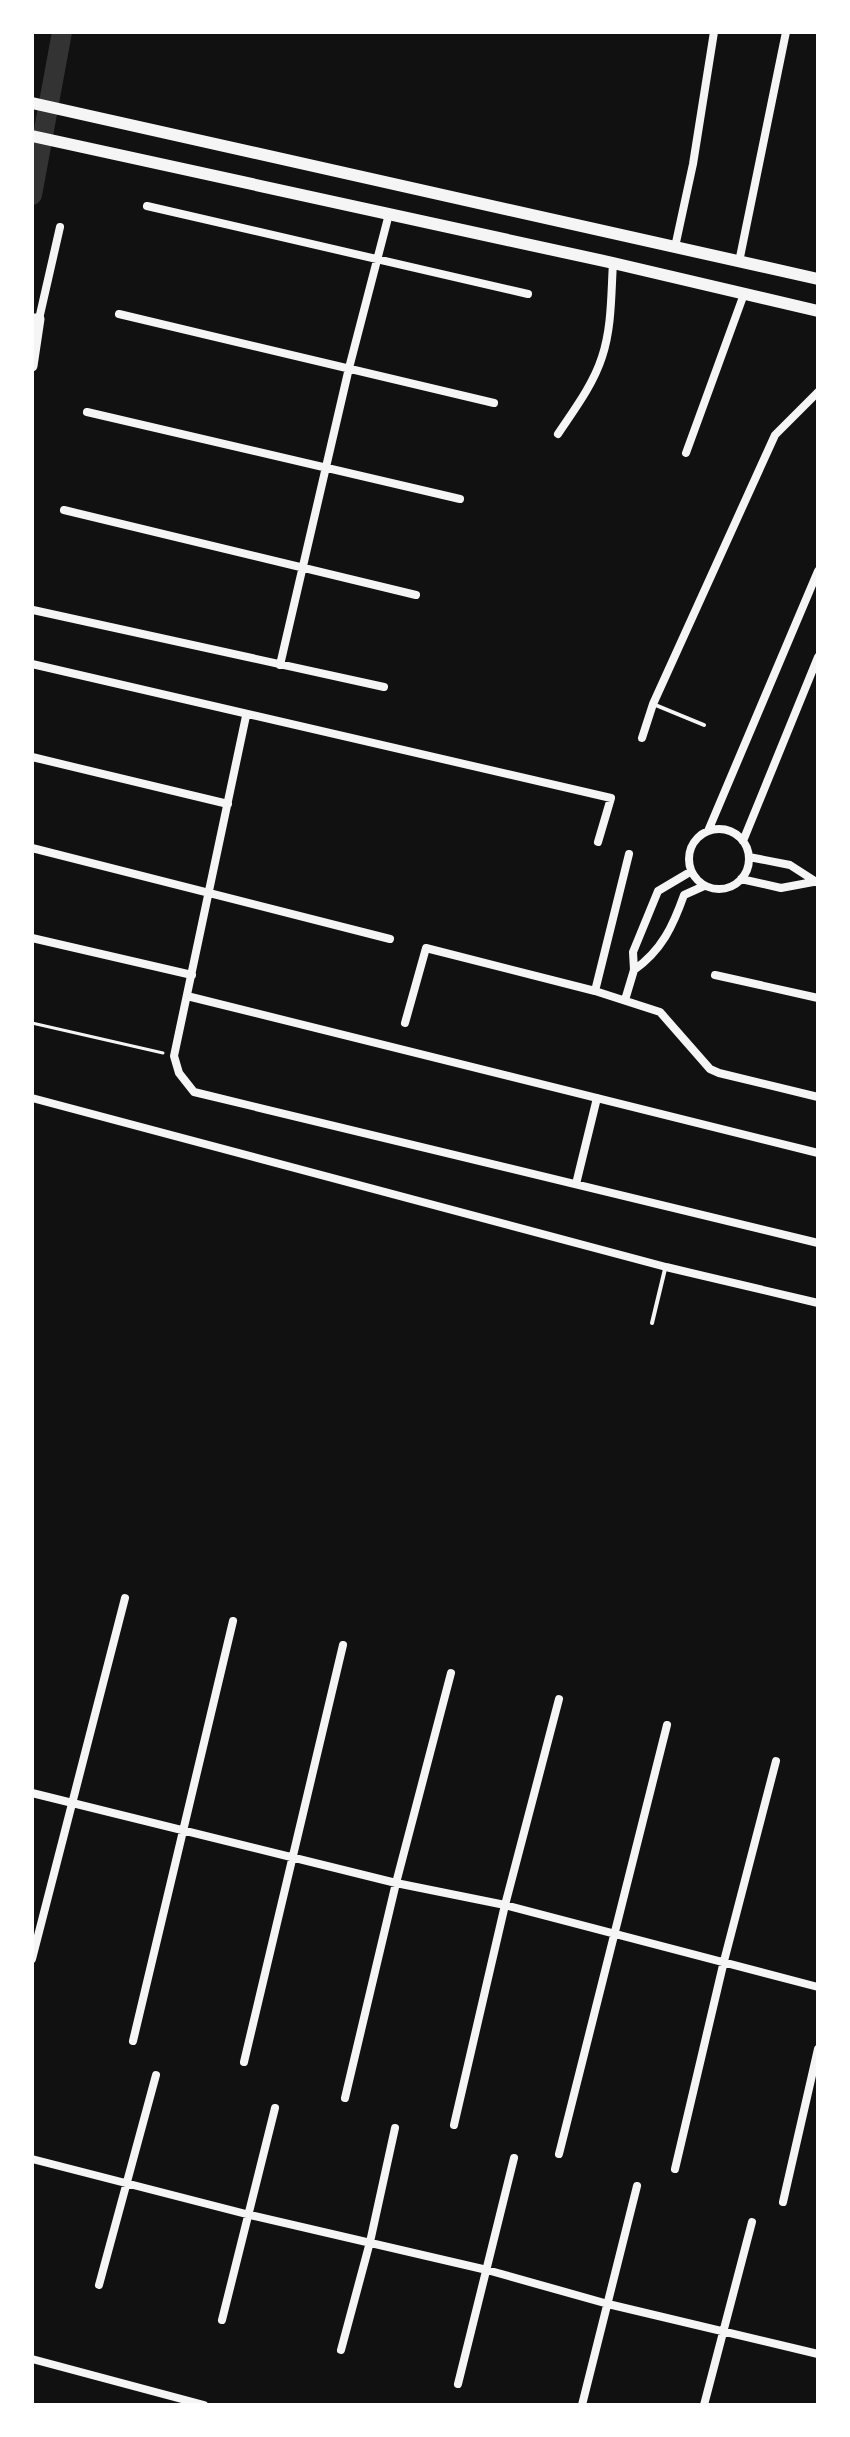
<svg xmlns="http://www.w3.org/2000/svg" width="850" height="2437" viewBox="0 0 850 2437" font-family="'Times New Roman',serif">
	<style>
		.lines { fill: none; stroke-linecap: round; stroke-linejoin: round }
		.canal { stroke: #333; stroke-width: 20 }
		.path { stroke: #f5f5f5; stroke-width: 3 }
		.service { stroke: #f5f5f5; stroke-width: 4 }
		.minor { stroke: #f5f5f5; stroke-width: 8 }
		.tertiary { stroke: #f5f5f5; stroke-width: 11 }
		.secondary { stroke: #f5f5f5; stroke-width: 12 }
	</style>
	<rect width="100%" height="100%" fill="#111"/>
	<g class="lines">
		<path class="canal" d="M32 195 62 32"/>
		<path class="path" d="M32 1023 163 1053"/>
		<path class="service" d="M653 704 704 725
			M652 1323 665 1269"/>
		<path class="minor" d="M147 206 528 294
			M675 247 693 164 714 32
			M739 262 786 32
			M119 314 494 403
			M39 319 60 227
			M87 412 460 499
			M558 434C574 410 593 385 602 357 612 327 611 294 613 263
			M686 453 744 294
			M64 510 416 595
			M33 610 384 687
			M32 664 611 798 598 842
			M280 665 349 368 389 214
			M246 716 174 1056 179 1073 194 1092 818 1243
			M642 738 653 704 775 435 818 392
			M32 757 228 804
			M689 859a30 30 0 1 1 60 0a30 30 0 1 1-60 0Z
			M708 831 818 571
			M743 841 818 657
			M32 848 390 939
			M629 854 595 991 660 1012 710 1069 719 1073 818 1097
			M749 857 790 865 818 883
			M741 879 781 888 813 882
			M32 938 192 975
			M634 970C662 950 673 926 684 895L704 886
			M715 975 818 998
			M187 996 818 1153
			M625 1000 634 970 633 952 658 891 690 872
			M405 1023 426 948 595 991
			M32 1098 666 1267 818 1303
			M576 1184 597 1098
			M32 1793 396 1883 505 1905 818 1987
			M32 1959 125 1598
			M133 2041 233 1621
			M244 2062 343 1645
			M345 2098 396 1883 451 1673
			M454 2125 505 1905 559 1699
			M559 2154 667 1725
			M32 2159 250 2215 487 2270 608 2304 818 2354
			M675 2169 724 1961 776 1761
			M783 2202 818 2049
			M99 2285 156 2075
			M222 2320 275 2108
			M341 2350 370 2242 395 2128
			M32 2359 204 2405
			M458 2384 514 2158
			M582 2405 637 2186
			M704 2405 752 2222"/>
		<path class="tertiary" d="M32 319H39L32 366"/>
		<path class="secondary" d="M32 103 818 279
			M32 136 613 263 818 311"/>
	</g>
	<rect width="850" height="2437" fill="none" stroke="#ffffff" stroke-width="68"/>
</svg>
